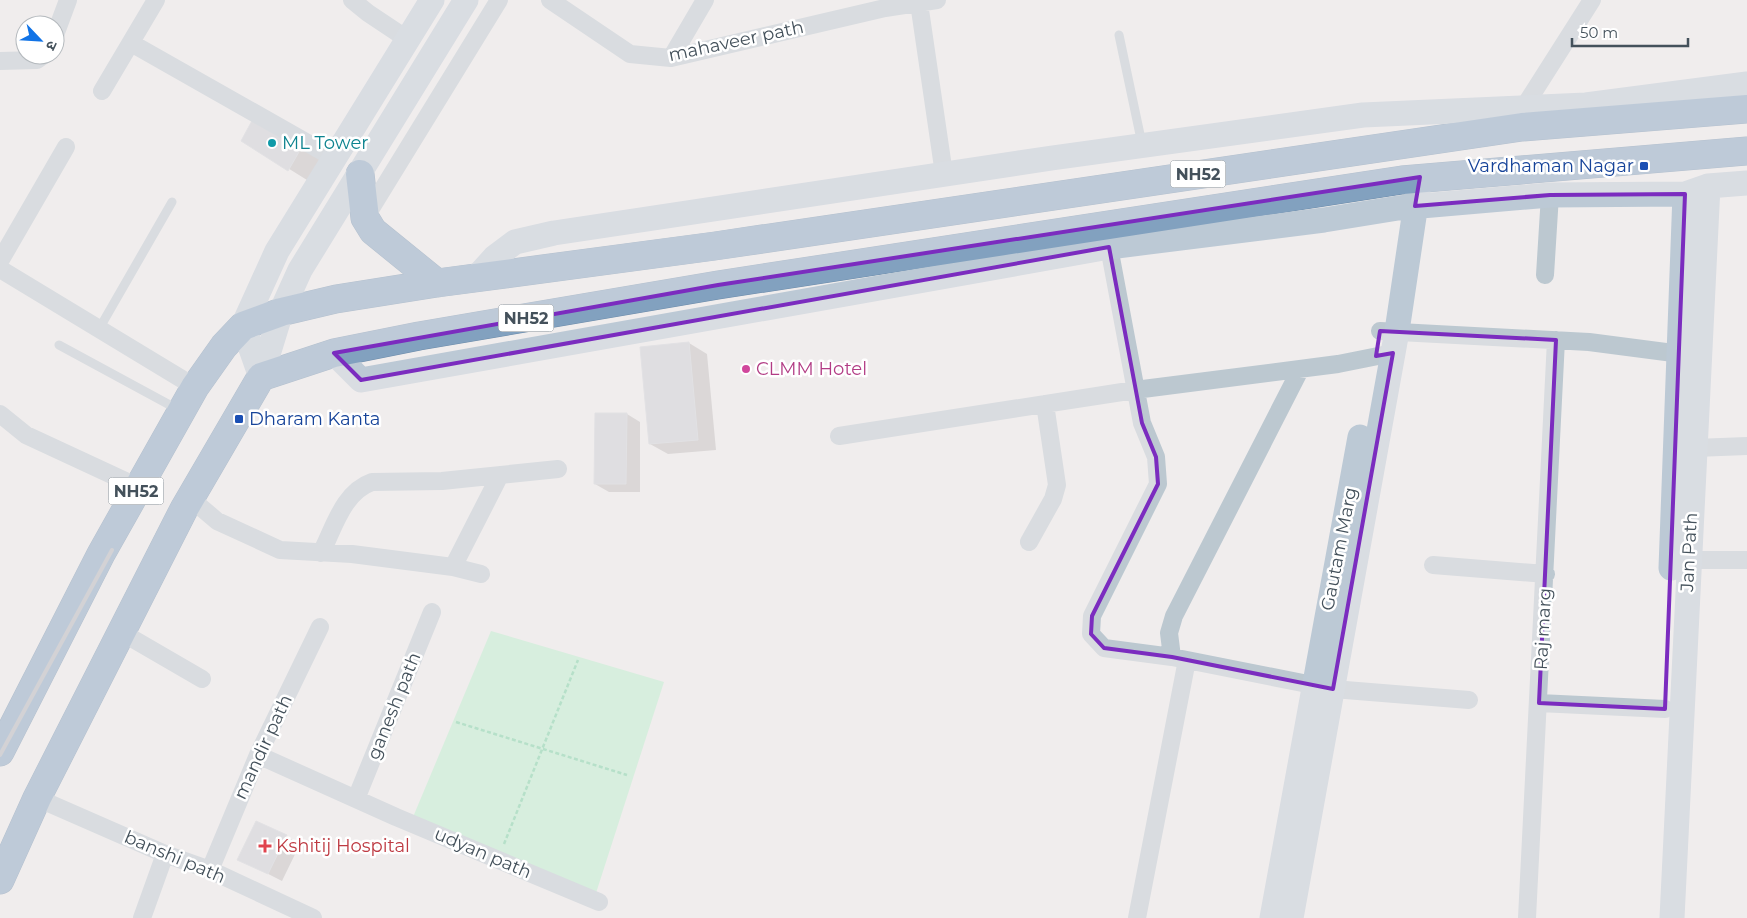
<svg xmlns="http://www.w3.org/2000/svg" width="1747" height="918" viewBox="0 0 1747 918" font-family="Montserrat,'Noto Sans Devanagari',sans-serif">
	<style>
		.green { fill: #b8f0cc }
		.shadow { fill: #0003 }
		.building { fill: #c9ccd2; stroke: #d0d3d9 }
		.lines { fill: none; stroke-linecap: round; stroke-linejoin: round }
		.highway-casing { stroke: #6d8caa; stroke-width: 29 }
		.path { stroke: #6fd09d; stroke-width: 2.5; stroke-dasharray: 4 2.5; stroke-linecap: butt }
		.lane { stroke: #bcc8d0; stroke-width: 9 }
		.street { stroke: #bcc8d0; stroke-width: 18 }
		.secondary { stroke: #bcc9d5; stroke-width: 25 }
		.highway { stroke: #82a1bf; stroke-width: 28 }
		.rail { stroke: #afb2b8; stroke-width: 4 }
		.marked { fill: none; stroke: #7b2cbf; stroke-width: 4; stroke-linejoin: round }
		.culture-dot { fill: #0f9aa8; stroke: #fff; stroke-width: 2 }
		.transit-dot { fill: #1a4fb4; stroke: #fff; stroke-width: 2 }
		.hotel-dot { fill: #d1479c; stroke: #fff; stroke-width: 2 }
		.health-dot { fill: #e0444e; stroke: #fff; stroke-width: 2 }
		.labels { text-anchor: middle; stroke-width: 5; stroke-linejoin: round; paint-order: stroke }
		.shield { fill: #fff; stroke: #7c858c; stroke-width: 1 }
		.shield-label { font-size: 16px; font-weight: bold; fill: #44515b }
		.street-label { font-size: 18px; fill: #44515b; stroke: #fff }
		.culture-label { font-size: 18px; fill: #0d838f; stroke: #fff; text-anchor: start }
		.transit-label { font-size: 18px; fill: #164399; stroke: #fff; text-anchor: end }
		.hotel-label { font-size: 18px; fill: #b23c85; stroke: #fff; text-anchor: start }
		.health-label { font-size: 18px; fill: #be3a42; stroke: #fff; text-anchor: start }
	</style>
	<rect width="100%" height="100%" fill="#f0eded"/>
	<path class="green" d="M491 631 664 682 596 893 413 817Z"/>
	<path class="shadow" d="M254 119 329 162 315 185 243 140Z
		M689 343 707 354 716 450 668 454 650 444Z
		M627 414 640 422V492H609L595 484Z
		M286 836 300 844 282 881 239 859Z"/>
	<path class="building" d="M254 117 303 145 288 171 241 141Z
		M689 342 698 440 649 444 640 347Z
		M595 413H627L626 484H594Z
		M256 821 287 835 268 874 237 860Z"/>
	<g class="lines">
		<defs>
			<path id="highway" d="M360 174 365 218 373 231 437 283
				M0 752 101 554 195 387 224 346 243 326 281 312 336 299 437 283 715 246 1522 127 1747 109
				M0 880 37 798 184 509 261 377 334 353 419 336 718 285 1402 180 1747 151"/>
		</defs>
		<use href="#highway" class="highway-casing"/>
		<path class="path" d="M456 722 627 775
			M504 844 578 660"/>
		<path class="lane" d="M1119 35 1142 144
			M99 329 172 202
			M59 345 179 410"/>
		<path class="street" d="M352 0 368 13 407 39
			M550 0 630 54 671 58 885 8 937 0
			M919 3 944 174
			M55 35 68 0
			M131 43 334 158
			M671 58 705 0
			M0 61 37 60 44 55
			M102 91 156 0
			M1523 117 1524 107 1592 0
			M365 218 499 0
			M1109 247 1142 423 1156 457 1158 484 1092 616 1091 634 1104 648 1172 657 1333 689 1469 700
			M0 261 66 147
			M0 269 195 387
			M1545 275 1550 195
			M1380 331 1589 342 1681 354
			M0 414 26 435 138 487
			M839 436 1135 390 1338 364 1393 353
			M1695 448 1747 446
			M190 498 217 521 280 550 352 554 453 567 481 574
			M1029 542 1053 499 1057 485 1045 404
			M321 553C334 528 343 492 372 482L442 481 558 469
			M1689 560H1747
			M1433 565 1546 574
			M453 567 500 475
			M121 632 202 679
			M1172 657 1169 633 1174 616 1300 370
			M1539 703 1665 709
			M258 755 396 817 599 902
			M37 798 165 854 210 870 313 918
			M356 799 432 612
			M210 870 258 755 320 627
			M142 918 165 854
			M1137 918 1187 660
			M1527 918 1556 340"/>
		<path class="secondary" d="M476 278 495 257 515 242 554 233 1052 158 1363 115 1586 105 1747 84
			M334 353 361 380 1109 247 1324 220 1398 208 1550 195 1685 194 1708 186 1747 183
			M261 377 281 312 300 270 466 0
			M261 377 243 326 277 251 432 0
			M1671 568 1685 194
			M1272 918 1360 437
			M1291 918 1397 331 1418 190
			M1672 918 1708 186"/>
		<use href="#highway" class="highway"/>
		<path class="rail" d="M0 755 112 550"/>
	</g>
	<path d="M0 0H1747V918H0ZM1420 177 1415 206 1550 195 1685 194 1665 709 1539 703 1556 340 1380 331 1376 356 1393 353 1333 689 1172 657 1104 648 1091 634 1092 616 1158 484 1156 457 1142 423 1109 247 361 380 334 353 718 285Z" fill="#f0eded" fill-opacity=".55" fill-rule="evenodd"/>
	<path class="marked" d="M1420 177 1415 206 1550 195 1685 194 1665 709 1539 703 1556 340 1380 331 1376 356 1393 353 1333 689 1172 657 1104 648 1091 634 1092 616 1158 484 1156 457 1142 423 1109 247 361 380 334 353 718 285Z"/>
	<circle class="culture-dot" cx="272" cy="143" r="5"/>
	<g class="transit-dot">
		<rect x="1639" y="161" width="10" height="10" rx="2.5"/>
		<rect x="234" y="414" width="10" height="10" rx="2.5"/>
	</g>
	<circle class="hotel-dot" cx="746" cy="369" r="5"/>
	<path class="health-dot" d="M262.5 838.5h5v5h5v5h-5v5h-5v-5h-5v-5h5z"/>
	<g class="labels">
		<g class="shield">
			<rect x="1170.5" y="160.5" width="55" height="27" rx="4"/>
			<rect x="498.5" y="304.5" width="55" height="27" rx="4"/>
			<rect x="108.5" y="477.5" width="55" height="27" rx="4"/>
		</g>
		<g class="shield-label">
			<text x="1198" y="180">NH52</text>
			<text x="526" y="324">NH52</text>
			<text x="136" y="497">NH52</text>
		</g>
		<g class="street-label">
			<text transform="translate(736 41) rotate(-12)" y="6">mahaveer path</text>
			<text transform="translate(1339 549) rotate(-79)" y="6">Gautam Marg</text>
			<text transform="translate(1689 552) rotate(-87)" y="6">Jan Path</text>
			<text transform="translate(1543 629) rotate(-87)" y="6">Raj marg</text>
			<text transform="translate(394 706) rotate(-68)" y="6">ganesh path</text>
			<text transform="translate(263 747) rotate(-65)" y="6">mandir path</text>
			<text transform="translate(483 853) rotate(23)" y="6">udyan path</text>
			<text transform="translate(175 857) rotate(23)" y="6">banshi path</text>
		</g>
		<g class="culture-label">
			<text x="282" y="149">ML Tower</text>
		</g>
		<g class="transit-label">
			<text x="1634" y="172">Vardhaman Nagar</text>
			<text x="249" y="425" text-anchor="start">Dharam Kanta</text>
		</g>
		<g class="hotel-label">
			<text x="756" y="375">CLMM Hotel</text>
		</g>
		<g class="health-label">
			<text x="276" y="852">Kshitij Hospital</text>
		</g>
	</g>
	<g transform="translate(40 40) rotate(115)"><circle r="24" fill="#ffffff" stroke="#b4b9bd"/>
	<path d="M0-4L9 19L0 12L-9 19Z" fill="#1173e6"/>
	<text y="-8" font-size="14" font-weight="bold" text-anchor="middle" fill="#44515b">उ</text>
	</g>
	<path d="M1572 38v8h116v-8" fill="none" stroke="#44515b" stroke-width="2.5"/>
	<text x="1580" y="38" font-size="15" fill="#44515b" stroke="#ffffff" stroke-width="4" paint-order="stroke">50 m</text>
</svg>
